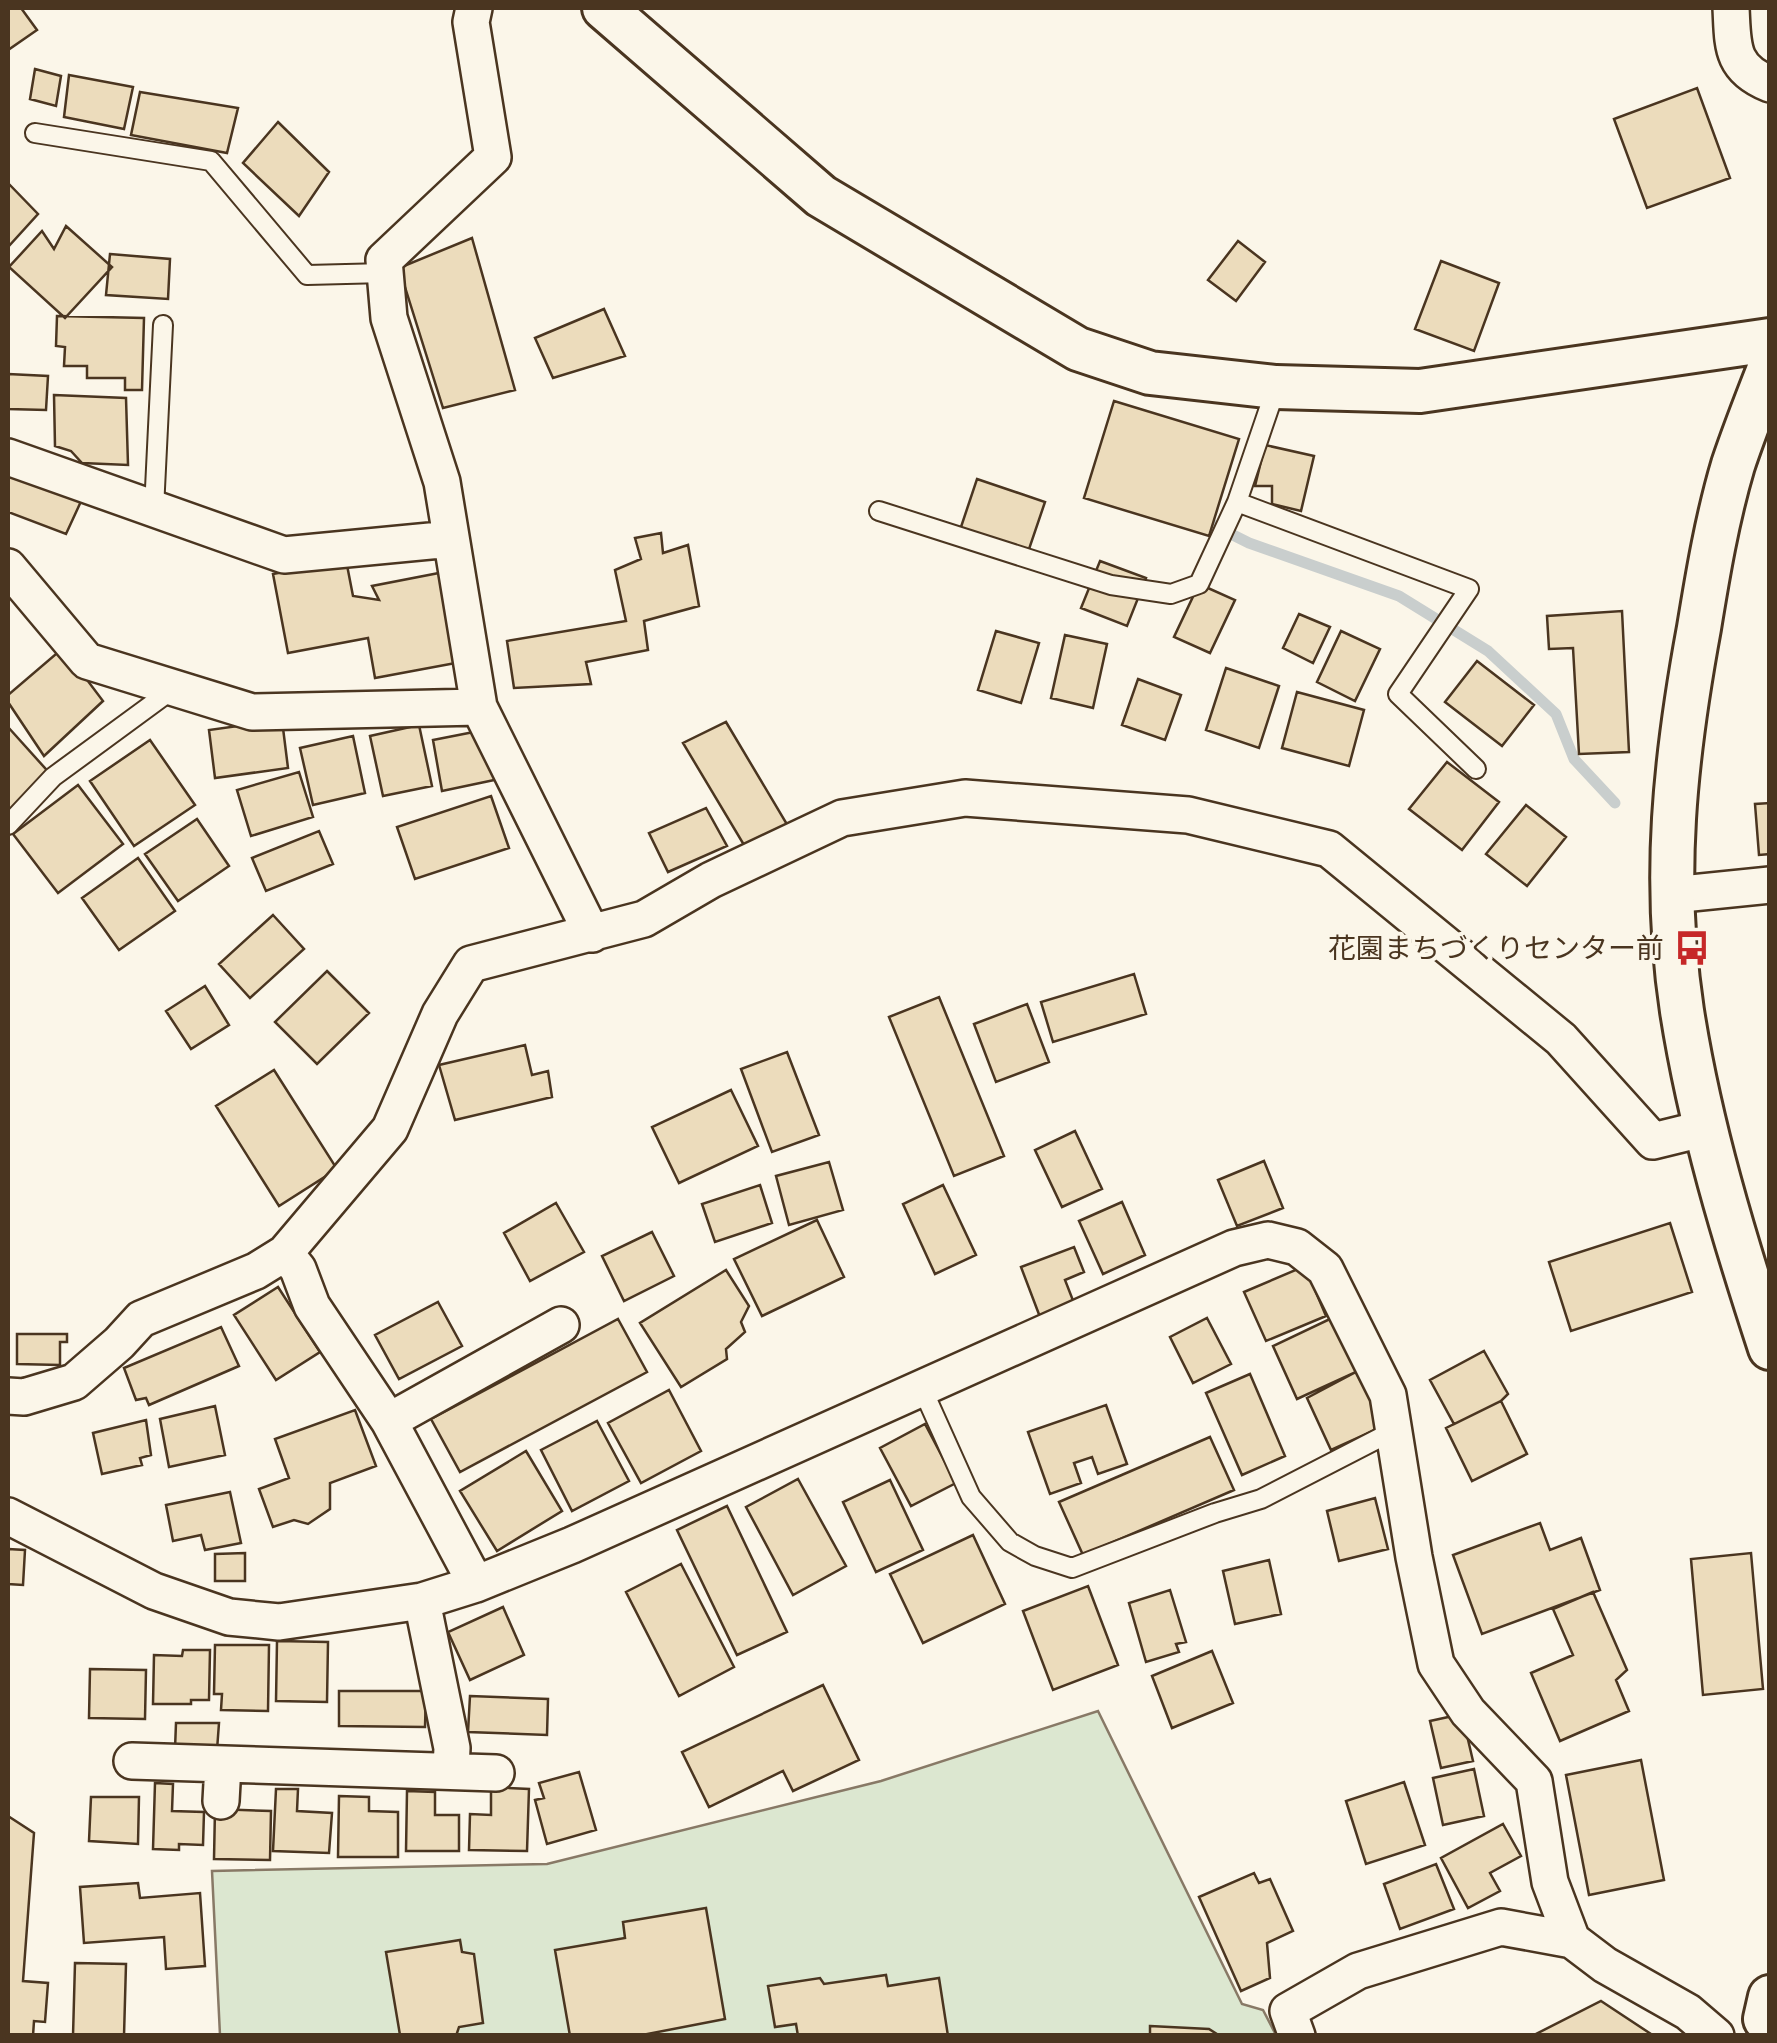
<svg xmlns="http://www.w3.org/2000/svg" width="1777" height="2043" viewBox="0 0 1777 2043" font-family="Roboto,'Noto Sans JP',sans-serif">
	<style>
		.green { fill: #dce7d0; stroke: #887966; stroke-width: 2.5 }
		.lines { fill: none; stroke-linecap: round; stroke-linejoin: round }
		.stream { stroke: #c9cecd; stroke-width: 11 }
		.building { fill: #ecdcbc; stroke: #4a3520; stroke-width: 2.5 }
		.service-casing { stroke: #4a3520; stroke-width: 22 }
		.minor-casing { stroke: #4a3520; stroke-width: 40 }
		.tertiary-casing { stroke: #4a3520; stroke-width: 48 }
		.service { stroke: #fbf6e9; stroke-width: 18 }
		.minor { stroke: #fbf6e9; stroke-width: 35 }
		.tertiary { stroke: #fbf6e9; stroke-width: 42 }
		.labels { text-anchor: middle; stroke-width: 8; stroke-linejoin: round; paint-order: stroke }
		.poi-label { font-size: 28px; fill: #4a3520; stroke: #fbf6e9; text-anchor: end }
	</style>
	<rect width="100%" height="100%" fill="#fbf6e9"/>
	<path class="green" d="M1098 1711 1242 2004 1263 2010 1276 2035H220L212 1871 547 1864 881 1781Z"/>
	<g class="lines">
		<path class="stream" d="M1201 519 1249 543 1399 596 1488 651 1556 714 1574 759 1615 803"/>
	</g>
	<path class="building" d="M8 8H21L37 30 8 50Z
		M35 69 61 76 56 106 30 99Z
		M69 75 133 87 124 129 64 117Z
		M1697 88 1730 178 1647 208 1614 119Z
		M140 92 238 108 227 153 131 135Z
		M278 122 329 172 299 216 243 163Z
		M8 183 38 214 8 247Z
		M66 226 112 267 65 318 9 267 42 231 54 249Z
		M472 238 515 390 443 408 399 268Z
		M1238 241 1265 262 1236 301 1208 280Z
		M110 254 170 259 168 299 106 295Z
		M1441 261 1499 283 1474 351 1415 329Z
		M604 309 625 356 553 378 535 338Z
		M57 316 144 318 142 390H125V378H87V366H64L65 347 56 346Z
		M8 374 48 376 46 410 8 409Z
		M54 395 126 398 128 465 82 463 71 451 55 446Z
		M1114 401 1239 439 1209 536 1084 498Z
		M1265 445 1314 456 1301 511 1272 504V486H1255Z
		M12 469 83 497 66 534 8 512V480Z
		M977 479 1045 502 1026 558 958 536Z
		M661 533 663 553 688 545 699 606 644 621 648 650 586 662 591 684 514 688 507 641 626 621 615 570 641 559 635 538Z
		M346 560 353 596 379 600 372 586 444 572 461 662 375 678 368 638 288 653 273 574Z
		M1100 561 1146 578 1127 626 1081 608Z
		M1199 584 1235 600 1210 653 1174 637Z
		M1622 611 1629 752 1579 754 1573 648 1549 649 1547 616Z
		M1299 614 1330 627 1313 663 1283 648Z
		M996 631 1039 643 1021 703 978 690Z
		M1341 631 1380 649 1355 701 1317 682Z
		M1065 635 1107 644 1093 708 1051 698Z
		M63 648 103 701 44 756 8 702V695Z
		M1477 661 1534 705 1502 746 1445 702Z
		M1226 668 1279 686 1259 748 1206 730Z
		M1138 679 1181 695 1165 740 1122 725Z
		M1297 692 1364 710 1349 766 1282 748Z
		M282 720 288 768 215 778 209 730Z
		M726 722 788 826 747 850 683 743Z
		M419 725 432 786 383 796 370 736Z
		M8 727 53 777 8 818Z
		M489 729 499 779 442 791 433 740Z
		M353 736 365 793 313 805 300 748Z
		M150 740 195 805 134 846 90 781Z
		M1447 762 1499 802 1462 850 1409 809Z
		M299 772 313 817 251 836 237 790Z
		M78 785 123 844 58 893 13 834Z
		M491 796 509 848 415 879 397 827Z
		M1770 803V854L1759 855 1755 804Z
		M1526 805 1566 837 1527 886 1486 854Z
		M706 808 727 846 668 872 649 833Z
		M197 819 229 866 178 901 145 854Z
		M319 831 333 864 266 891 252 858Z
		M138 858 175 911 119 950 82 898Z
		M273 915 304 949 250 998 219 964Z
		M327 971 369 1013 317 1064 275 1022Z
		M1134 974 1146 1014 1053 1042 1041 1002Z
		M205 986 229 1025 191 1049 166 1011Z
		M939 997 1004 1156 954 1176 889 1017Z
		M1027 1004 1049 1062 996 1082 974 1024Z
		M525 1045 532 1075 548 1071 552 1097 455 1120 439 1065Z
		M787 1052 819 1135 772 1152 741 1069Z
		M274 1070 337 1169 279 1206 216 1106Z
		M731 1090 758 1146 679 1183 652 1127Z
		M1075 1131 1102 1189 1062 1207 1035 1150Z
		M1264 1161 1283 1208 1237 1226 1218 1180Z
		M829 1162 843 1210 789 1225 776 1176Z
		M760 1185 772 1223 715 1242 702 1204Z
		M943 1185 976 1255 935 1274 903 1204Z
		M1122 1202 1145 1255 1103 1274 1079 1221Z
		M556 1203 584 1252 530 1281 504 1233Z
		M817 1220 844 1277 762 1316 734 1259Z
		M1670 1223 1692 1292 1571 1331 1549 1262Z
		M652 1232 674 1276 624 1301 602 1256Z
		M1074 1247 1084 1272 1065 1280 1074 1303 1040 1317 1021 1267Z
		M1305 1266 1326 1316 1266 1341 1244 1292Z
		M726 1270 749 1306 741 1322 745 1332 726 1349 727 1359 681 1387 640 1323Z
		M278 1287 320 1352 276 1380 234 1315Z
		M438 1302 462 1346 399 1379 375 1335Z
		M1207 1318 1231 1364 1193 1383 1170 1337Z
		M1332 1318 1356 1372 1297 1399 1273 1346Z
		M618 1319 647 1372 460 1472 431 1419Z
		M221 1327 239 1366 149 1405 146 1398 136 1400 124 1368Z
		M17 1334H67V1342H60V1365L17 1364Z
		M1484 1351 1508 1394 1501 1401 1454 1424 1430 1380Z
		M1356 1372 1384 1426 1331 1450 1307 1398Z
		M1250 1374 1285 1456 1242 1475 1206 1393Z
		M669 1390 701 1451 641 1483 608 1423Z
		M1501 1401 1527 1454 1472 1481 1446 1428Z
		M1106 1405 1127 1464 1098 1474 1092 1457 1074 1463 1081 1483 1050 1494 1028 1432Z
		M215 1406 225 1455 169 1467 160 1419Z
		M355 1410 376 1466 330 1483V1509L308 1524 294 1520 273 1527 259 1489 289 1478 275 1439Z
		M146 1420 151 1455 140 1458 142 1465 102 1474 93 1433Z
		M597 1421 629 1481 572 1511 541 1450Z
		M925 1424 956 1483 911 1506 880 1448Z
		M1210 1437 1234 1490 1083 1555 1059 1502Z
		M526 1451 562 1511 497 1551 460 1491Z
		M798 1479 846 1566 793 1595 746 1507Z
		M890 1480 923 1550 876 1572 843 1502Z
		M230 1492 241 1543 205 1550 201 1535 173 1541 166 1505Z
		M1375 1498 1388 1549 1339 1561 1327 1511Z
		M727 1506 787 1632 737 1655 677 1530Z
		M1540 1523 1550 1550 1581 1538 1600 1590 1482 1634 1453 1555Z
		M973 1535 1005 1604 923 1643 890 1574Z
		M8 1549 25 1550 23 1585 8 1584Z
		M245 1553V1581H215V1554Z
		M1751 1553 1763 1689 1703 1695 1691 1559Z
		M1269 1560 1281 1614 1235 1624 1223 1571Z
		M681 1564 734 1667 679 1696 626 1592Z
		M1088 1586 1118 1665 1053 1690 1023 1611Z
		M1170 1590 1186 1642 1176 1644 1179 1652 1146 1662 1129 1603Z
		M1593 1592 1627 1670 1616 1680 1629 1711 1560 1741 1531 1673 1573 1655 1553 1609Z
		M503 1607 524 1655 470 1680 448 1632Z
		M277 1641 328 1642 327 1702 276 1701Z
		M215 1645H269L268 1711 221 1710 222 1694H214Z
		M183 1650H210L209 1700H191V1704H153L154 1655 182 1656Z
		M1212 1651 1233 1703 1172 1728 1152 1676Z
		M90 1669 146 1670 145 1719 89 1718Z
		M823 1685 859 1760 793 1791 783 1771 709 1807 682 1752Z
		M339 1691H426L425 1727 339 1726Z
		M470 1696 548 1699 547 1735 468 1732Z
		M1462 1714 1473 1761 1441 1768 1430 1721Z
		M176 1723H219L217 1750 175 1749Z
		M1641 1760 1664 1880 1589 1895 1566 1775Z
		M1474 1769 1484 1816 1443 1825 1433 1778Z
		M579 1772 596 1830 547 1844 535 1800 544 1798 539 1783Z
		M1404 1782 1425 1845 1366 1864 1346 1801Z
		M155 1783 173 1784 172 1811 204 1812 203 1845 179 1844V1850L153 1849Z
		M491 1787 529 1789 527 1851 469 1850 470 1814 491 1815Z
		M276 1789H298L297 1811 332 1813 329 1853 273 1851Z
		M407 1791 435 1792V1815H459V1851H406Z
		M339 1796 369 1797V1811L398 1812V1857H338Z
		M91 1797H139L138 1844 89 1841Z
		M215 1809 271 1811 270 1860 214 1859Z
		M8 1816 34 1833 23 1981 48 1983 45 2022 34 2021 33 2036H8Z
		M1503 1824 1521 1856 1490 1873 1500 1891 1468 1908 1441 1858Z
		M1436 1864 1454 1909 1400 1929 1384 1884Z
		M1254 1873 1259 1883 1270 1879 1293 1931 1267 1943 1270 1978 1241 1991 1199 1897Z
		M138 1883 140 1898 200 1893 205 1966 166 1969 164 1937 84 1943 80 1887Z
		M706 1908 725 2019 637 2036H570L555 1950 625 1938 623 1922Z
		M460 1940 462 1952 474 1954 483 2023 459 2027 456 2036 400 2035 386 1952Z
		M75 1963 126 1964 124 2036H73Z
		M886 1975 888 1986 939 1978 948 2036H798L796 2024 775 2027 768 1986 820 1978 824 1984Z
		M1601 2001 1654 2036H1532Z
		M1150 2026 1209 2029 1220 2036H1150Z"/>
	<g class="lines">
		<defs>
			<path id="service" d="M35 133 211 161 307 275 385 273
				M1276 388 1237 502 1469 589 1398 694 1476 769
				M154 509 163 325
				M879 511 1111 585 1171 594 1199 584 1237 502
				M8 825 53 777 173 689
				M922 1388 971 1497 1010 1542 1035 1556 1072 1568 1215 1513 1261 1499 1395 1430"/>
			<path id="minor" d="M474 8 471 22 493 157 384 260 389 318 442 482 479 707 592 934
				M1731 8C1733 45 1730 68 1770 84
				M8 457 284 555 451 539
				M8 567 87 661 252 712 479 707
				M1672 895 1770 885
				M285 1253 298 1269 312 1306 389 1421 476 1584
				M8 1396 24 1397 74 1382 119 1343 141 1319 256 1271 285 1253 390 1129 440 1014 471 964 644 919 711 880 842 818 965 798 1188 815 1329 849 1561 1039 1653 1141 1706 1128
				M389 1421 561 1325
				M8 1516 154 1591 229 1617 279 1622 422 1601 476 1584 572 1545 1234 1248 1268 1240 1297 1247 1325 1269 1388 1395 1414 1557 1436 1664 1468 1712 1534 1781 1550 1882 1572 1940 1605 1965 1688 2012 1716 2036
				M422 1601 452 1748 451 1769
				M132 1761 496 1773
				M221 1801 223 1765
				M1297 2036 1288 2011 1358 1971 1501 1927 1572 1940"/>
			<path id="tertiary" d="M604 8 821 196 1078 349 1150 373 1276 387 1420 391 1770 340
				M1770 366C1757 399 1744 432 1733 465 1717 519 1708 573 1699 628 1675 758 1662 879 1682 1011 1700 1126 1734 1238 1770 1348
				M1765 2019 1770 1997"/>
		</defs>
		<use href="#service" class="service-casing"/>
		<use href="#minor" class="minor-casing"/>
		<use href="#tertiary" class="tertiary-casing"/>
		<use href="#service" class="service"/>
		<use href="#minor" class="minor"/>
		<use href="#tertiary" class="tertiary"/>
	</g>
	<defs>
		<symbol id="bus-bare" viewBox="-9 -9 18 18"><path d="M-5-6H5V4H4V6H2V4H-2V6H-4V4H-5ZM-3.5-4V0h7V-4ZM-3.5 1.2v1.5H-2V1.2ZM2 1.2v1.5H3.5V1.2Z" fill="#c62828" stroke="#fbf6e9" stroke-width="2.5" paint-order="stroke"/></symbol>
	</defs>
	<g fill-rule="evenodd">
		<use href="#bus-bare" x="1667" y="923" width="50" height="50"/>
	</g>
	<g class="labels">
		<g class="poi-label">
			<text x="1664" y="958">花園まちづくりセンター前</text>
		</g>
	</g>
	<rect width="1777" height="2043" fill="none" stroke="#4a3520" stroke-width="20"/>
</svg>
